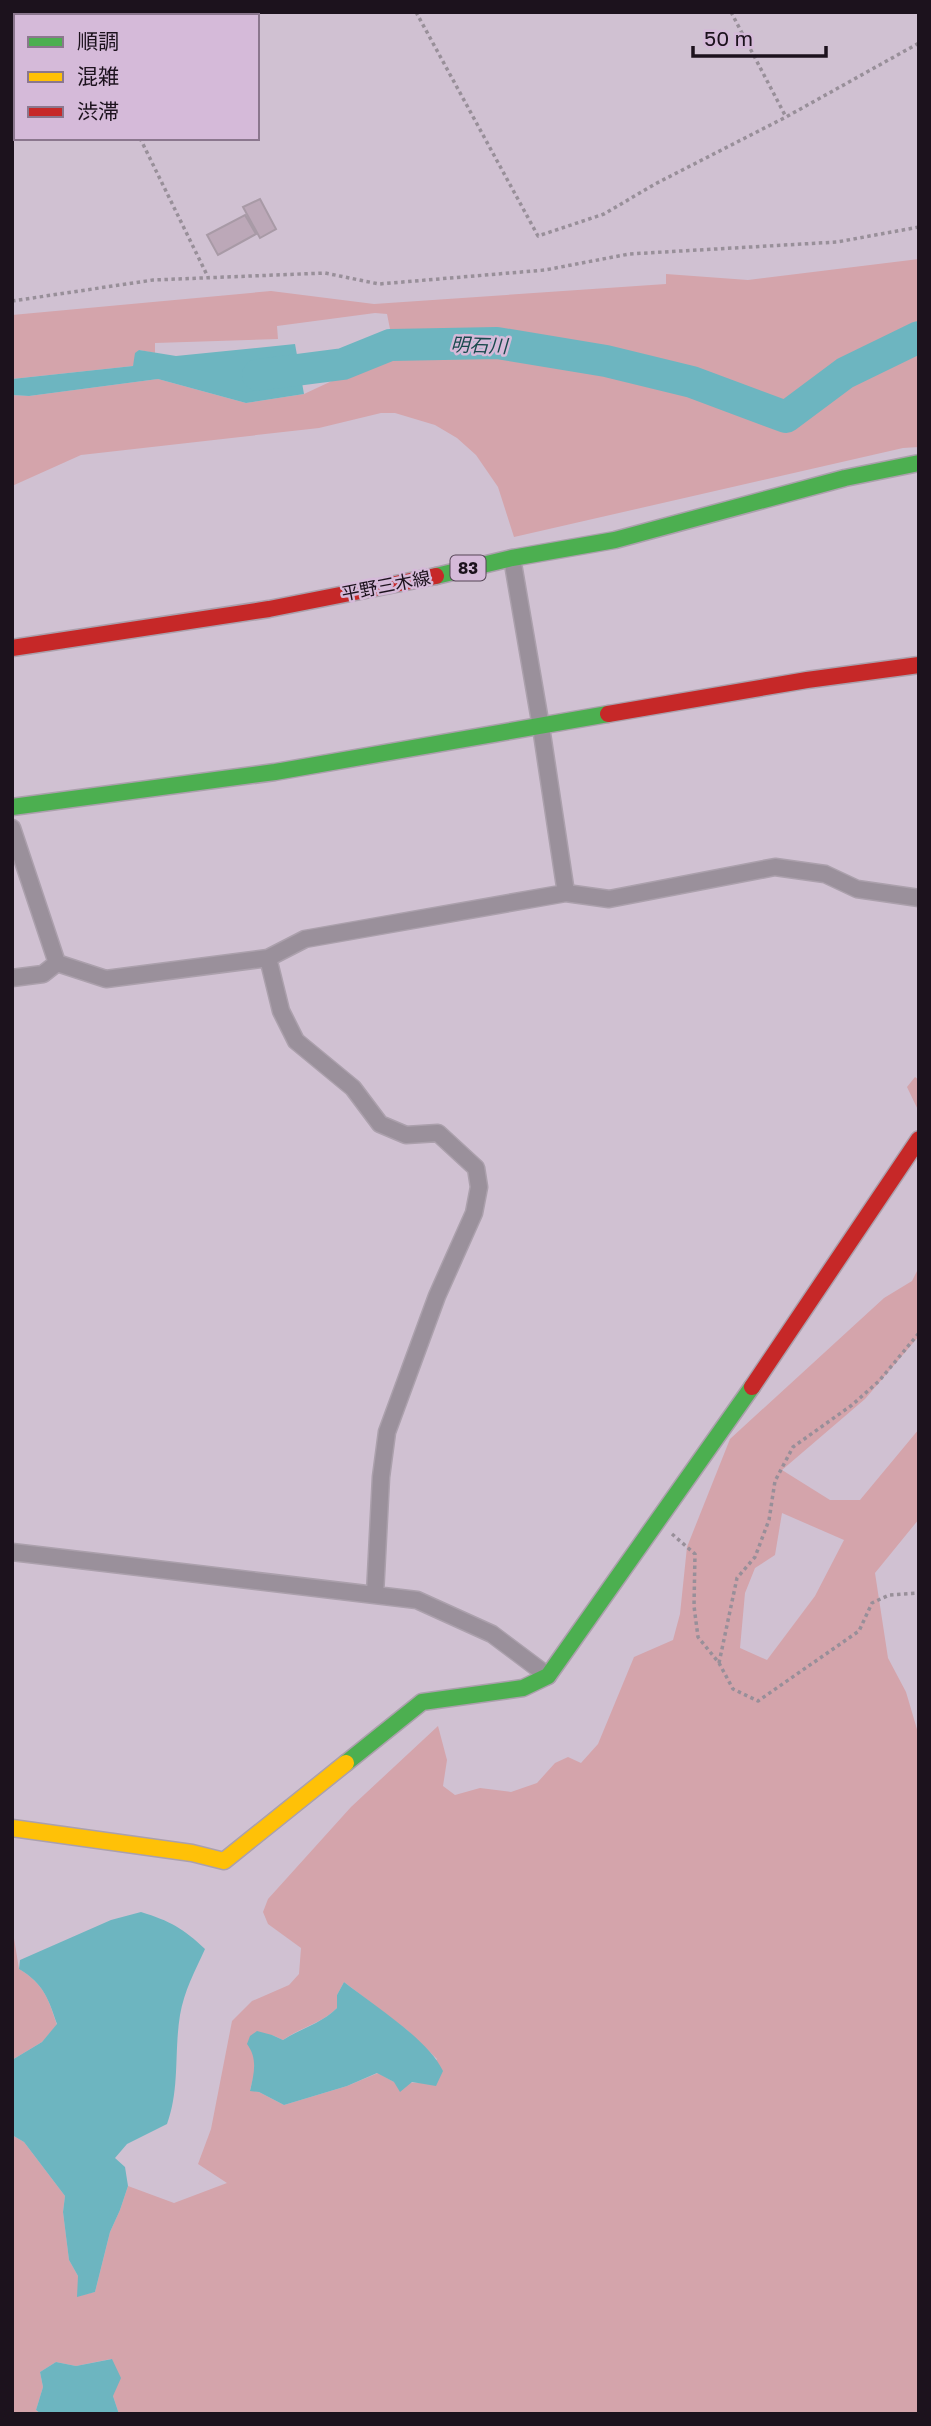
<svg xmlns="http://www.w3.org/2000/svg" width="931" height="2426" viewBox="0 0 931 2426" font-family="'Golos Text','Noto Sans JP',sans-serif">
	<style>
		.green { fill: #d4a4ab; fill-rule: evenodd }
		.water { fill: #6db5c0 }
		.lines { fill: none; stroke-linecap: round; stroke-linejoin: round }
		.river { stroke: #6db5c0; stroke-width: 32 }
		.building { fill: #bca8b8; stroke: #a89aa6; stroke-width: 2 }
		.street-casing { stroke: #aba0ac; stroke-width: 19 }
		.fast-casing { stroke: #aba0ac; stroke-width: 19 }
		.slow-casing { stroke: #aba0ac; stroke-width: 19 }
		.jam-casing { stroke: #aba0ac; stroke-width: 19 }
		.path { stroke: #988f99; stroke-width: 3.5; stroke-dasharray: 3.5 3.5; stroke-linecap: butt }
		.street { stroke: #9a909b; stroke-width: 16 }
		.fast { stroke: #4caf50; stroke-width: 16 }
		.slow { stroke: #ffc107; stroke-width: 16 }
		.jam { stroke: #c62828; stroke-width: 16 }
		.labels { text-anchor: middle; stroke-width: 5; stroke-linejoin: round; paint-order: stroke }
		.shield { fill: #d5bad9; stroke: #544455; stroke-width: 2 }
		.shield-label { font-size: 16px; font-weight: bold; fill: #1c121d }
		.street-label { font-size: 18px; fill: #1c121d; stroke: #d5bad9 }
		.water-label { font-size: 19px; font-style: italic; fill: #19494d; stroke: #d5bad9 }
	</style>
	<rect width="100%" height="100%" fill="#d0c1d2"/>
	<path class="green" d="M919 259V447L903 448 514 537 498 487 476 455 457 438 435 425 395 413H381L319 428 81 455 12 486V395L29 396 158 379 246 403 304 394 349 373 396 359 387 314 375 313 277 326 278 339 155 343V353L139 350 133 366 12 379V315L271 291 374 304 666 284V274L748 280Z
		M915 1077 919 1080V1112L907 1087Z
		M919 1267V1336L865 1399 782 1470 830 1500H860L919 1429V1519L875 1573 888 1658 906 1692 919 1736V2414H119L113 2396 111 2359 76 2366 56 2362 40 2372 43 2387 36 2410 41 2414H12V2135L24 2142 65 2196 63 2212 69 2260 78 2276V2296L95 2292 110 2232 120 2210 128 2186 174 2203 227 2183 198 2164 211 2129 232 2021 252 2001 289 1985 299 1974 301 1948 268 1924 263 1912 268 1899 351 1807 438 1726 447 1760 443 1786 455 1795 480 1788 511 1792 537 1783 555 1763 568 1757 581 1763 598 1744 634 1657 673 1640 680 1614 687 1547 730 1439 884 1298 912 1281ZM782 1513 844 1540 815 1596 767 1660 740 1648 745 1593 755 1568 775 1555ZM344 1982 407 2030 437 2059 423 2083 394 2082 378 2073 347 2086 284 2105 259 2092 250 2090 255 2071 254 2053 272 2035 283 2040C301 2027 321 2024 337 2008V1995Z
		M12 1926 19 1969C44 1984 48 1998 57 2025L42 2042 12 2060Z"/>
	<path class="water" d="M295 344 304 394 246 403 158 379 29 396 12 395V379L133 366 135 353 139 350 176 356Z
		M141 1912C170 1921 183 1928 205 1949 195 1971 184 1991 180 2015 174 2052 180 2089 167 2124L127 2144 115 2158 125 2167 128 2186 120 2210 110 2232 95 2292 77 2297 78 2276 69 2260 63 2212 65 2196 24 2142 12 2135V2060L42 2042 57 2024C48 1998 44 1984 19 1969L20 1960 111 1920Z
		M344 1982C373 2005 428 2039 443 2071L436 2086 412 2082 400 2092 394 2082 377 2073 347 2086 284 2105 259 2092 250 2091C254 2073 258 2059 247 2044L250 2036 257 2031 272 2035 283 2040C301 2028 321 2024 337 2008V1995Z
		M112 2359 121 2378 113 2396 119 2414H41L36 2410 43 2387 40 2372 56 2362 76 2366Z"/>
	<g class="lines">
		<path class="river" d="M258 375 343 364 390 345 497 343 606 361 692 382 786 417 845 373 919 337"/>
	</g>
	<path class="building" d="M260 199 276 229 260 238 243 207Z
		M245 215 256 234 218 255 207 235Z"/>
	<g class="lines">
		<defs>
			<path id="street" d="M512 558 541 727 566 893
				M12 828 57 963
				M268 958 281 1011 296 1041 353 1088 380 1124 406 1135 438 1133 476 1168 479 1187 474 1213 437 1296 387 1432 381 1477 375 1594
				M57 963 106 979 268 958 305 939 566 893 609 899 775 867 825 874 857 889 919 898
				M12 978 43 974 57 963
				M12 1552 417 1600 492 1634 548 1676"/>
			<path id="fast" d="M436 576 512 558 615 540 845 478 919 463
				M12 807 275 772 608 714
				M346 1763 422 1702 523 1688 548 1676 752 1387"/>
			<path id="slow" d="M12 1828 192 1853 224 1861 346 1763"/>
			<path id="jam" d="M12 648 269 609 436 576
				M608 714 807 680 919 665
				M752 1387 919 1139"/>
		</defs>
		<use href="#street" class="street-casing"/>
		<use href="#fast" class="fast-casing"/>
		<use href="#slow" class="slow-casing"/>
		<use href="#jam" class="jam-casing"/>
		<path class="path" d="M79 12 80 16
			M416 12 538 236 604 214 655 184 786 117 919 43
			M731 12 786 117
			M140 138 208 277
			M12 301 153 280 325 273 379 284 545 270 629 254 837 242 919 227
			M672 1534 695 1554 694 1606 698 1637 719 1663 733 1689 758 1701 859 1631 872 1603 889 1595 919 1593
			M719 1663 737 1578 755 1557 769 1520 775 1481 793 1447 852 1405 879 1381 919 1333"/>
		<use href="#street" class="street"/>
		<use href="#fast" class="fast"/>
		<use href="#slow" class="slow"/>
		<use href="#jam" class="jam"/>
	</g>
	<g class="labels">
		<rect class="shield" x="450.5" y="555.5" width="35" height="25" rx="5"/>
		<g class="shield-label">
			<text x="468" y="574">83</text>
		</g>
		<g class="street-label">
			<text transform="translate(386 586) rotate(-11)" y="6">平野三木線</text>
		</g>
		<g class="water-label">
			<text transform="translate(479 345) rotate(2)" y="7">明石川</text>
		</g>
	</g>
	<rect width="931" height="2426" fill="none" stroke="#1c121d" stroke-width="28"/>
	<rect x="14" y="14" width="245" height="126" fill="#d5bad9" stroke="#8b778e" stroke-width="2"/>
	<rect x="28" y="37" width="35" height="10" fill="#4caf50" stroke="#8b778e" stroke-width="2"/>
	<text x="77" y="49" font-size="21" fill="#1c121d">順調</text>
	<rect x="28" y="72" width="35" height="10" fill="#ffc107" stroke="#8b778e" stroke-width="2"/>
	<text x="77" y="84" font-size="21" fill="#1c121d">混雑</text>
	<rect x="28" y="107" width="35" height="10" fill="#c62828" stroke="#8b778e" stroke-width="2"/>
	<text x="77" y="119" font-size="21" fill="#1c121d">渋滞</text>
	<path d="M693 46v10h133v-10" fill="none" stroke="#1c121d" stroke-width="3.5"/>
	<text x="704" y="46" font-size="21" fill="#1c121d" stroke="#d5bad9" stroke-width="5" paint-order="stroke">50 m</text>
</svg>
